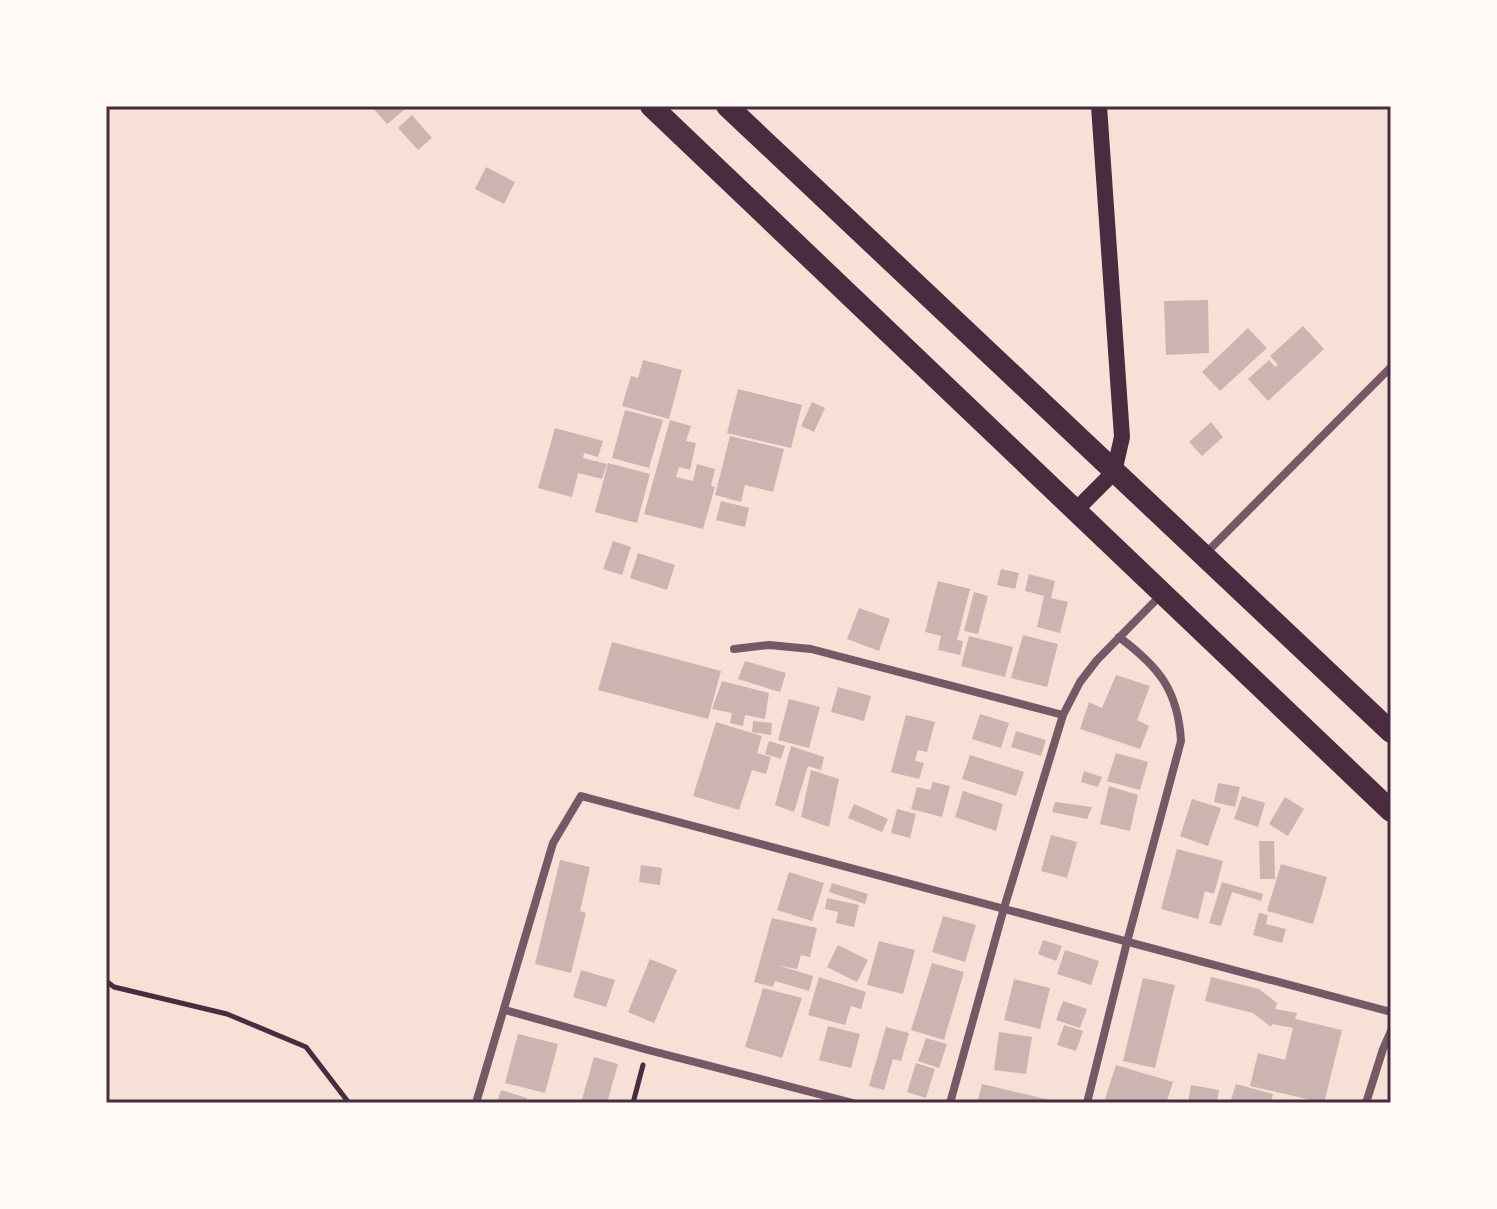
<svg xmlns="http://www.w3.org/2000/svg" width="1497" height="1209" viewBox="0 0 1497 1209" font-family="'IBM Plex Serif',serif">
	<style>
		.building { fill: #ccb4b1 }
		.lines { fill: none; stroke-linecap: round; stroke-linejoin: round }
		.path { stroke: #4a2c40; stroke-width: 5 }
		.minor { stroke: #755966; stroke-width: 8 }
		.secondary { stroke: #4a2c40; stroke-width: 16 }
		.trunk { stroke: #4a2c40; stroke-width: 22 }
		.neatline { fill: none; stroke: #4a2c40; stroke-width: 3 }
	</style>
	<rect width="100%" height="100%" fill="#f7e1d7"/>
	<path class="building" d="M371 106H409L387 124Z
		M412 115 432 138 418 150 398 128Z
		M486 167 515 182 504 204 475 189Z
		M1208 300 1209 353 1166 355 1164 301Z
		M1303 326 1324 349 1268 401 1248 379 1269 360 1275 367 1278 365 1270 356Z
		M1248 328 1267 348 1220 391 1202 372Z
		M643 360 682 370 669 419 622 406 631 376 638 378Z
		M738 389 802 405 791 448 727 433Z
		M812 402 825 408 814 432 801 426Z
		M625 410 663 420 649 468 612 458Z
		M670 420 691 426 686 441 696 443 690 470 679 467 676 477 693 481 697 464 715 469 711 486 715 487 703 529 644 514Z
		M1211 422 1223 437 1202 456 1189 442Z
		M555 428 603 441 598 457 584 453 583 458 607 464 602 479 578 473 572 497 538 488Z
		M730 436 784 449 773 492 745 485 741 502 715 495Z
		M608 463 650 474 637 523 595 512Z
		M721 501 749 508 745 527 716 520Z
		M613 541 631 547 622 575 603 569Z
		M638 553 675 565 667 590 630 578Z
		M1001 569 1019 573 1015 589 997 585Z
		M1029 574 1055 581 1051 598 1068 602 1060 633 1037 627 1044 596 1025 591Z
		M938 581 970 589 957 640 963 641 960 655 938 650 941 636 925 632Z
		M974 592 988 596 978 634 964 631Z
		M859 608 890 619 879 651 847 639Z
		M1023 635 1058 644 1047 687 1011 678Z
		M969 636 1013 647 1005 677 961 666Z
		M612 642 721 671 708 719 598 690Z
		M745 661 786 673 780 692 738 679Z
		M1116 675 1150 686 1137 720 1149 726 1140 749 1080 729 1089 702 1102 708Z
		M722 681 769 693 765 719 745 715 743 726 730 723 732 713 712 709Z
		M838 687 871 696 864 721 831 712Z
		M789 699 820 707 809 748 778 740Z
		M980 714 1009 723 1001 748 972 739Z
		M906 715 935 722 927 752 918 750 915 761 924 763 919 779 891 772Z
		M753 721 772 723 771 735 752 732Z
		M716 722 762 736 757 753 771 757 766 774 752 770 739 810 693 796Z
		M1016 731 1046 740 1041 756 1011 747Z
		M769 741 785 746 781 759 765 754Z
		M791 746 824 757 821 770 808 766 794 812 775 805Z
		M1116 753 1148 762 1140 790 1107 781Z
		M970 755 1024 772 1016 796 962 779Z
		M811 770 839 779 829 827 801 817Z
		M1084 771 1102 777 1098 787 1081 782Z
		M933 782 950 786 942 817 911 809 917 787 930 790Z
		M1218 783 1240 787 1235 807 1214 802Z
		M1109 786 1138 795 1130 831 1100 824Z
		M963 791 1003 804 996 831 955 817Z
		M1242 796 1265 803 1258 827 1234 819Z
		M1285 797 1304 809 1288 836 1269 824Z
		M1192 799 1221 808 1208 846 1180 836Z
		M1055 802 1092 807 1087 819 1052 812Z
		M854 804 888 819 882 832 848 818Z
		M897 809 916 814 910 838 891 833Z
		M1051 835 1077 842 1067 878 1041 871Z
		M1259 841H1274L1275 879H1260Z
		M1177 849 1223 861 1214 894 1205 891 1198 919 1161 909Z
		M560 860 590 867 580 911 586 913 571 973 535 964Z
		M1281 864 1327 877 1313 924 1267 911Z
		M641 865 662 868 660 885 639 882Z
		M789 872 824 883 812 921 777 910Z
		M1222 882 1263 894 1261 901 1232 892 1221 926 1209 923Z
		M832 883 868 894 865 904 829 892Z
		M827 898 859 905 854 927 836 923 838 912 825 909Z
		M1259 913 1268 915 1266 924 1286 929 1282 943 1253 935Z
		M943 916 976 925 965 962 932 952Z
		M772 918 817 928 810 957 801 955 797 969 777 965 813 976 809 991 775 981 773 987 754 982Z
		M1043 940 1062 946 1056 961 1038 954Z
		M879 941 915 950 903 994 867 985Z
		M838 945 868 960 857 982 827 967Z
		M1065 950 1099 961 1091 985 1057 974Z
		M650 959 677 970 654 1023 628 1012Z
		M932 963 964 972 944 1040 911 1030Z
		M581 970 615 980 606 1007 573 997Z
		M819 977 866 992 861 1009 851 1006 845 1025 808 1015Z
		M1211 977 1259 989 1277 1003 1275 1009 1297 1013 1295 1019 1342 1030 1324 1103 1250 1086 1258 1053 1285 1060 1293 1028 1272 1024 1271 1027 1253 1013 1205 1001Z
		M1143 978 1175 985 1155 1068 1123 1061Z
		M1014 979 1050 988 1040 1029 1004 1020Z
		M763 988 802 998 782 1058 745 1047Z
		M1063 1001 1087 1009 1080 1028 1056 1020Z
		M1064 1025 1083 1031 1076 1051 1057 1045Z
		M828 1026 860 1034 851 1068 819 1060Z
		M886 1027 909 1033 901 1061 893 1059 884 1090 869 1086Z
		M999 1032 1032 1037 1026 1074 994 1070Z
		M518 1034 558 1044 545 1093 505 1083Z
		M926 1038 947 1044 939 1068 918 1061Z
		M594 1057 618 1064 607 1103H581Z
		M916 1063 935 1069 926 1098 907 1092Z
		M1116 1065 1173 1082 1166 1103 1104 1102Z
		M982 1084 1050 1100V1103H977Z
		M1236 1084 1273 1094 1271 1103H1230Z
		M1191 1085 1219 1090 1217 1103H1188Z
		M501 1090 527 1098 526 1103H497Z"/>
	<g class="lines">
		<path class="path" d="M106 981 114 987 227 1014 306 1047 349 1103
			M633 1103 643 1065"/>
		<path class="minor" d="M1204 555 1391 367
			M734 649 769 645 811 649 1063 715
			M505 1010 648 1050 853 1103
			M476 1103 553 843 581 796 1391 1012
			M950 1103 1004 908 1063 715 1080 682 1097 660 1160 596
			M1087 1103 1127 942 1181 741C1178 690 1159 667 1119 637
			M1366 1103 1383 1049 1391 1031"/>
		<path class="secondary" d="M1076 510 1114 472 1122 437 1099 106"/>
		<path class="trunk" d="M651 106C898 340 1143 577 1391 811
			M727 106 1391 732"/>
	</g>
	<rect width="1497" height="1209" fill="none" stroke="#fffaf5" stroke-width="216"/>
	<rect x="108" y="108" width="1281" height="993" class="neatline"/>
</svg>
